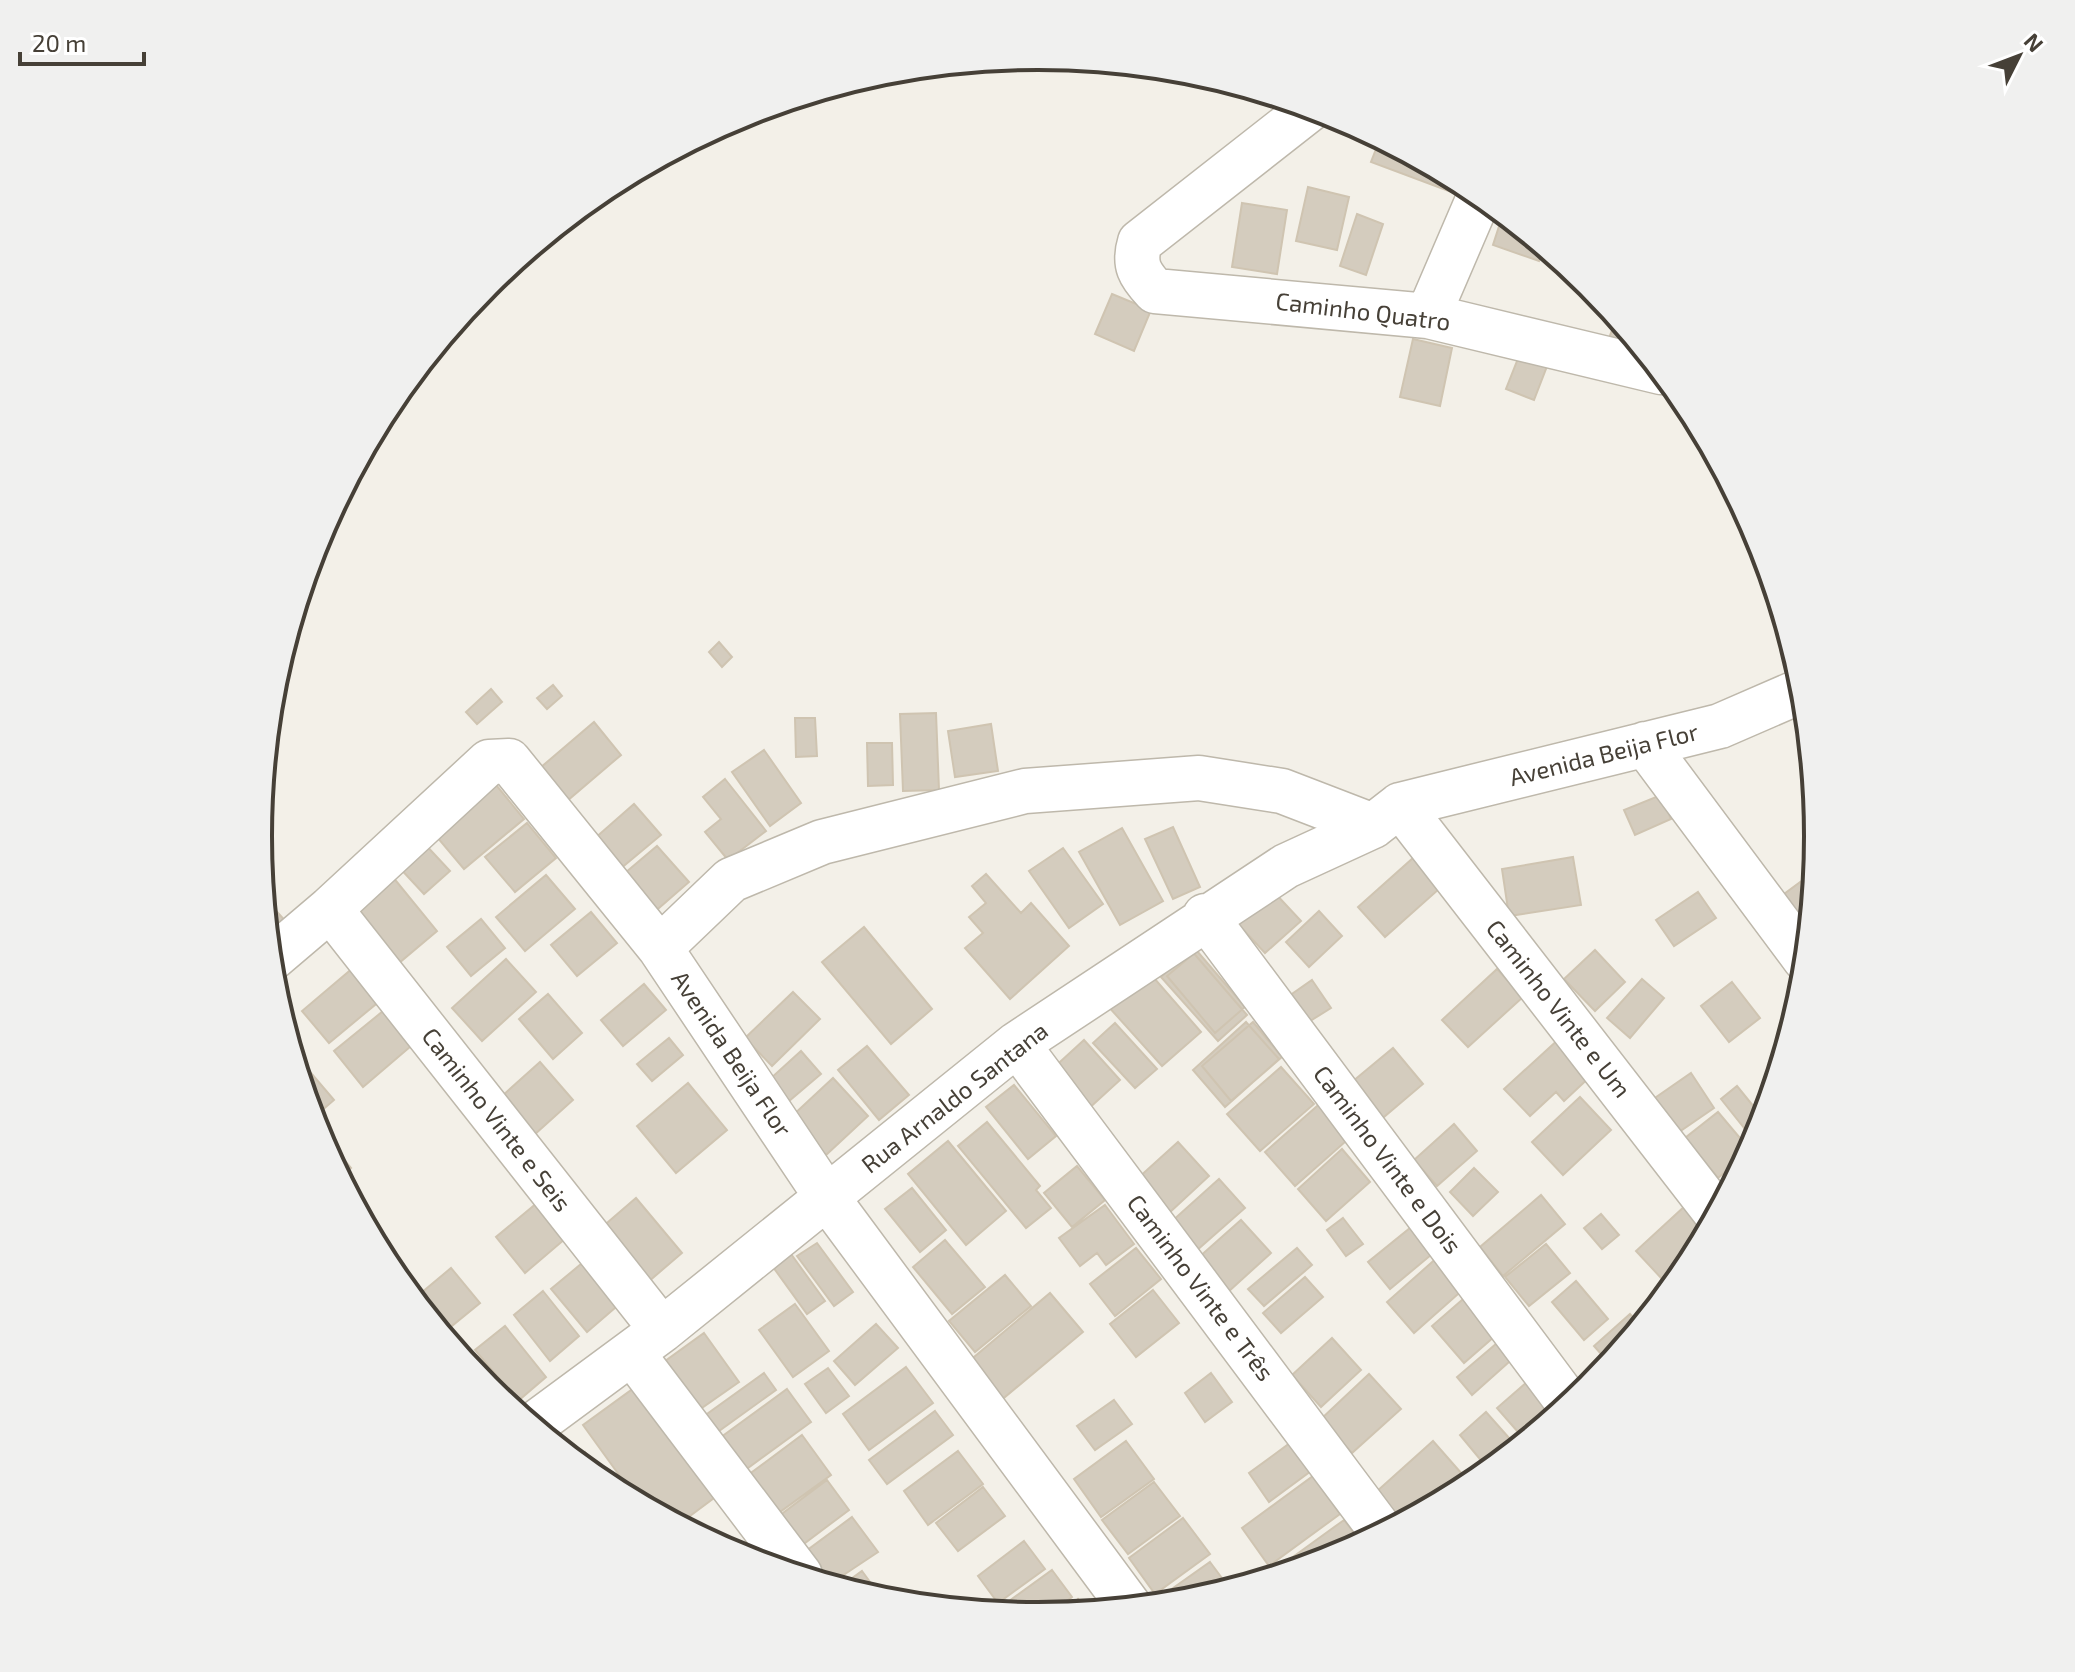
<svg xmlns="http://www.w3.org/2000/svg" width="2075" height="1672" viewBox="0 0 2075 1672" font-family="'Exo 2',sans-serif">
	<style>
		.building { fill: #d4ccbe; stroke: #cfc4b1; stroke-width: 2 }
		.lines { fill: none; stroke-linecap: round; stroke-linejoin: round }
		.minor-casing { stroke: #beb8ab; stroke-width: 47 }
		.minor { stroke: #fff; stroke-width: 44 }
		.labels { text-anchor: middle; stroke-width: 8; stroke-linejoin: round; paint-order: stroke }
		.street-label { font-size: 24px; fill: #464037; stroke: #fff }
		.rim { fill: none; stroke: #464037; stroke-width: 4 }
	</style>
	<rect width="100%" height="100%" fill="#f3f0e8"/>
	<path class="building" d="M1380 139 1459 181 1454 193 1371 162Z
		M1308 187 1349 197 1337 250 1296 241Z
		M1242 203 1287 210 1277 274 1232 267Z
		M1357 214 1383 224 1366 275 1340 266Z
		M1503 214 1544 248 1539 261 1493 245Z
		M1112 294 1151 310 1134 351 1095 334Z
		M1617 318 1641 347 1607 343Z
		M1413 339 1452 348 1440 406 1400 397Z
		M1521 351 1549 361 1534 400 1506 389Z
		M719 642 732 657 722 667 709 652Z
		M553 685 562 696 547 709 537 698Z
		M491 689 502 702 477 724 466 712Z
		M936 713 939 790 903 791 900 714Z
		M795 718H815L817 756 796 757Z
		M594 722 621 755 567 801 540 768Z
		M991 724 998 771 955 777 948 731Z
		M867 743H892L893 785 868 786Z
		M764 750 801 803 770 826 732 772Z
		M725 779 766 831 728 860 705 832 721 819 703 797Z
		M492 780 524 819 464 869 431 830Z
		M1661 795 1671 819 1635 835 1624 810Z
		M634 804 661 835 620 869 594 839Z
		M527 823 556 858 515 892 485 857Z
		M1173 827 1200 887 1173 899 1145 839Z
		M1122 828 1163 901 1120 925 1079 852Z
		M422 841 450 871 424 894 396 864Z
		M657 846 689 882 652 914 619 878Z
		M1063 848 1103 904 1069 928 1029 871Z
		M1573 857 1581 905 1509 916 1502 869Z
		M1413 858 1439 889 1385 937 1358 907Z
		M986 874 1021 913 1031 903 1069 946 1010 999 965 948 983 933 969 917 986 903 972 886Z
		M546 875 575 909 525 951 496 917Z
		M392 876 437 931 399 963 353 909Z
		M1803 880 1812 893 1810 915 1799 923 1780 897Z
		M1273 891 1301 921 1265 953 1238 924Z
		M1698 892 1716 918 1674 946 1656 920Z
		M269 903 288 924 268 942 265 907Z
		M1319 911 1342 936 1309 967 1286 942Z
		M591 912 617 943 577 976 551 945Z
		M481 919 505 948 471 976 447 947Z
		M864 927 932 1009 891 1044 822 962Z
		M1191 950 1247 1015 1218 1041 1161 977Z
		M1595 950 1625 982 1595 1011 1564 979Z
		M1197 951 1245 1007 1215 1033 1167 976Z
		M506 959 536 992 482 1041 452 1008Z
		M360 962 387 995 329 1043 302 1011Z
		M1497 969 1523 997 1468 1047 1442 1020Z
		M1147 970 1201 1032 1162 1066 1107 1005Z
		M1642 979 1664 998 1630 1038 1607 1018Z
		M1312 980 1331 1008 1307 1023 1289 996Z
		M1732 982 1760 1018 1729 1042 1701 1006Z
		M644 984 666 1010 623 1046 601 1020Z
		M793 992 820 1019 772 1066 745 1038Z
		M548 994 582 1033 553 1059 519 1019Z
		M388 1007 417 1041 363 1087 334 1051Z
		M1246 1022 1279 1059 1225 1107 1193 1070Z
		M1253 1022 1282 1057 1231 1101 1202 1066Z
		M1115 1023 1157 1069 1135 1088 1093 1043Z
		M669 1038 683 1055 652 1081 637 1064Z
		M1560 1038 1593 1074 1564 1101 1556 1092 1530 1116 1504 1089Z
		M1084 1040 1120 1080 1086 1111 1050 1071Z
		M867 1046 909 1095 879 1120 838 1070Z
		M1393 1048 1423 1084 1378 1122 1347 1086Z
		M801 1051 821 1074 789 1101 770 1079Z
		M540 1062 573 1100 534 1135 501 1097Z
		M305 1066 334 1100 312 1119 298 1072Z
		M1281 1067 1314 1104 1260 1151 1227 1114Z
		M1691 1073 1714 1108 1676 1134 1652 1100Z
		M833 1078 868 1116 826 1155 791 1117Z
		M688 1083 727 1130 676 1173 637 1126Z
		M1014 1085 1056 1136 1028 1159 986 1107Z
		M1737 1086 1763 1118 1761 1125 1749 1134 1721 1099Z
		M1580 1097 1611 1130 1563 1175 1532 1142Z
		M1324 1100 1354 1134 1295 1186 1265 1152Z
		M1718 1112 1750 1150 1718 1178 1685 1138Z
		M987 1122 1040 1186 1036 1190 1051 1208 1026 1228 958 1146Z
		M1454 1124 1477 1151 1437 1186 1414 1160Z
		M314 1125 351 1168 340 1178 317 1134Z
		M948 1141 1006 1211 966 1245 908 1174Z
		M1178 1142 1209 1176 1169 1213 1137 1179Z
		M1342 1149 1370 1182 1326 1221 1298 1189Z
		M1077 1166 1105 1200 1072 1227 1044 1193Z
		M1474 1168 1498 1192 1473 1216 1450 1192Z
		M1219 1179 1245 1208 1196 1251 1171 1222Z
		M912 1188 946 1230 920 1252 885 1209Z
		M1541 1195 1565 1224 1503 1276 1480 1247Z
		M543 1198 572 1233 525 1273 496 1237Z
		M636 1198 682 1253 648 1282 601 1228Z
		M1105 1205 1134 1244 1106 1265 1097 1253 1080 1266 1059 1238Z
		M1685 1206 1707 1230 1696 1250 1663 1280 1636 1251Z
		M1601 1214 1619 1235 1602 1249 1584 1228Z
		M1343 1218 1363 1244 1346 1256 1327 1230Z
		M1241 1220 1271 1253 1228 1292 1198 1258Z
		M1415 1224 1437 1250 1390 1289 1368 1262Z
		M945 1240 985 1287 952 1314 913 1267Z
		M817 1243 853 1292 834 1306 797 1256Z
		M1546 1244 1570 1273 1529 1306 1505 1277Z
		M1136 1248 1161 1279 1115 1316 1090 1284Z
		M1297 1248 1312 1265 1264 1306 1248 1289Z
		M791 1254 825 1301 807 1314 773 1267Z
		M1439 1256 1466 1287 1414 1333 1387 1302Z
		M587 1259 622 1302 587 1332 551 1289Z
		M451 1268 480 1303 442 1334 414 1299Z
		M1005 1275 1031 1306 975 1352 949 1321Z
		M1305 1277 1323 1297 1281 1333 1263 1313Z
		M1576 1281 1608 1319 1584 1340 1552 1302Z
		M1153 1290 1179 1323 1136 1357 1110 1324Z
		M543 1291 579 1336 550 1361 514 1315Z
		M1050 1293 1083 1332 999 1402 967 1363Z
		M1469 1294 1502 1330 1464 1363 1432 1326Z
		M795 1304 829 1351 793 1377 759 1330Z
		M1630 1314 1640 1325 1609 1363 1594 1346Z
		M876 1324 898 1348 855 1385 834 1361Z
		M505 1326 546 1377 518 1401 475 1350Z
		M704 1333 739 1382 696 1412 661 1364Z
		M449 1335 505 1403 486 1387 446 1338Z
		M1332 1338 1361 1370 1321 1407 1292 1375Z
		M1503 1338 1518 1354 1472 1395 1457 1377Z
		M906 1367 933 1403 869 1450 843 1414Z
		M828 1368 849 1396 826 1413 805 1384Z
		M764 1373 776 1390 712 1436 700 1419Z
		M1211 1373 1232 1402 1205 1422 1185 1393Z
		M1369 1374 1401 1409 1352 1453 1321 1419Z
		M1535 1375 1564 1408 1525 1440 1497 1408Z
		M634 1388 714 1498 686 1519 697 1534 640 1504 583 1425Z
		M787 1389 811 1422 737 1476 713 1443Z
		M1114 1400 1132 1424 1095 1450 1077 1426Z
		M935 1411 953 1435 887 1484 869 1460Z
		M1486 1412 1517 1447 1489 1470 1460 1435Z
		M802 1435 831 1475 773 1517 744 1478Z
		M1126 1441 1154 1479 1101 1517 1074 1479Z
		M1433 1441 1469 1482 1457 1492 1389 1528 1366 1501Z
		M1290 1443 1311 1471 1269 1502 1249 1473Z
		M958 1451 983 1484 928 1525 904 1491Z
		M585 1452 612 1489 574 1460Z
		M1313 1476 1340 1514 1269 1566 1242 1528Z
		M827 1480 849 1510 801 1546 779 1516Z
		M1154 1482 1180 1516 1128 1554 1102 1520Z
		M983 1487 1005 1516 958 1551 936 1523Z
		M852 1517 878 1552 830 1584 806 1551Z
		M1183 1518 1210 1554 1155 1594 1129 1558Z
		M1344 1520 1362 1543 1336 1557 1275 1575 1272 1572Z
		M1024 1541 1045 1569 998 1603 978 1576Z
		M1210 1562 1230 1589 1189 1601 1163 1604 1159 1598Z
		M1052 1570 1072 1597 1048 1615 1001 1612 998 1609Z
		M862 1571 884 1601 840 1587Z
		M1078 1599 1089 1611 1063 1613Z"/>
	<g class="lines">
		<defs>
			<path id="minor" d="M1311 108 1140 242C1133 265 1140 275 1155 291L1428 316 1661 372
				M1428 316 1480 195
				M1645 744 1805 959
				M1400 805 1716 1213
				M330 909 662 1330
				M1205 916 1569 1404
				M660 948 731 880 822 842 1025 791 1199 778 1282 791 1373 826
				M270 960 330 909 489 762 509 761 660 948 828 1199 1130 1607
				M1017 1044 1382 1532
				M632 1353 800 1575
				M532 1426 662 1330 1017 1044 1286 866 1373 826 1400 805 1720 726 1803 690"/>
		</defs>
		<use href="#minor" class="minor-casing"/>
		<use href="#minor" class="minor"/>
	</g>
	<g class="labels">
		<g class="street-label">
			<text transform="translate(1363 312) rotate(7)" y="8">Caminho Quatro</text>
			<text transform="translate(1604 755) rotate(-14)" y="8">Avenida Beija Flor</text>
			<text transform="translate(1558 1009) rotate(52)" y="8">Caminho Vinte e Um</text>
			<text transform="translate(731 1054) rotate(56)" y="8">Avenida Beija Flor</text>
			<text transform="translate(955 1098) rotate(-38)" y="8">Rua Arnaldo Santana</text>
			<text transform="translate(496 1120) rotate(52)" y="8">Caminho Vinte e Seis</text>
			<text transform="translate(1387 1160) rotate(53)" y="8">Caminho Vinte e Dois</text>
			<text transform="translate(1200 1288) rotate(53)" y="8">Caminho Vinte e Três</text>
		</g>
	</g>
	<path d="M0 0H2075V1672H0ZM272 836a766 766 0 1 1 1532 0a766 766 0 1 1-1532 0Z" fill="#f0f0ef" fill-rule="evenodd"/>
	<path class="rim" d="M272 836a766 766 0 1 1 1532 0a766 766 0 1 1-1532 0Z"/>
	<g transform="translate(2019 56) rotate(48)" stroke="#ffffff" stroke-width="6" paint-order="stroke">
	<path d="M0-6L14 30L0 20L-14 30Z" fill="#464037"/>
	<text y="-12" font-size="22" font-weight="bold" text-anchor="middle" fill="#464037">N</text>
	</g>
	<path d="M20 52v12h124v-12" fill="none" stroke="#464037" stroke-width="4"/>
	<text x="32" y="52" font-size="24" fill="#464037" stroke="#ffffff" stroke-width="6" paint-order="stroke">20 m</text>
</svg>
